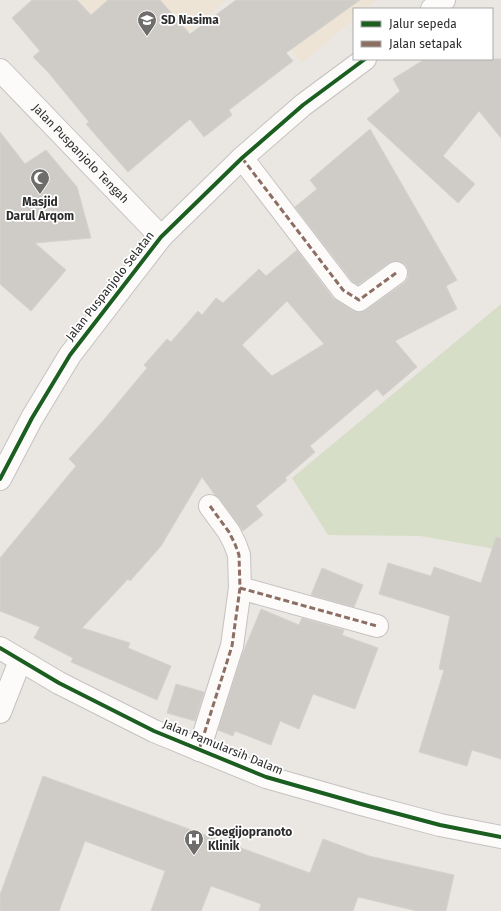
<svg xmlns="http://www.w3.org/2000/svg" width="501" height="911" viewBox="0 0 501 911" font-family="'Fira Sans',sans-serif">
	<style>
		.education { fill: #ede4d6 }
		.cemetery { fill: #d7dec8 }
		.building { fill: #cfccc8; stroke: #d5d2cd; fill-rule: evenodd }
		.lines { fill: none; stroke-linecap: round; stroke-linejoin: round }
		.street-casing { stroke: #c4c3c2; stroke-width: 24 }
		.secondary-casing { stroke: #c4c3c2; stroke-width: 24 }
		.street { stroke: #fcfbfa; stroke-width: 22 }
		.secondary { stroke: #fcfbfa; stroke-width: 22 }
		.quiet { stroke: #8d6e63; stroke-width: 3; stroke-dasharray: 6 3; stroke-linecap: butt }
		.cycleway-casing { stroke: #fff; stroke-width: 6 }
		.cycleway { stroke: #1b5e20; stroke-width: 4 }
		.labels { text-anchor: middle; stroke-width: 3.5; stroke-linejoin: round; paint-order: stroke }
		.poi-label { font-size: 12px; font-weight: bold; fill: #2c2c2c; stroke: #fff; text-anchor: start }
		.street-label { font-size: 12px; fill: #2c2c2c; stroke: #fff }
	</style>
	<rect width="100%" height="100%" fill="#eae6e1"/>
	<path class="education" d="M81 0H227L141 72 80 1Z
		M248 0H377L366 9H354V19L302 63Z"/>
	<path class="cemetery" d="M501 304V550L420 536 328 535 292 478Z"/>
	<path class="building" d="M32 0H77L91 15 108 0H160L190 34 236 0H360L286 53 293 61 229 110 232 115 204 137 190 119 128 172 86 124 89 122 48 72 33 57 40 51 12 18Z
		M425 59H501V138L479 111 443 156 475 184 458 203 367 119 400 91 393 79Z
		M370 129 457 280 446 286 457 309 395 341 417 367 383 396 377 389 310 446 315 452 285 478 287 480 256 506 263 515 243 531 220 499 215 495 202 477 161 546 130 581 128 579 82 628 130 643 128 648 171 666 157 700 71 662 73 658 34 638 40 627 0 611V558L76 466 69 459 102 422 147 368 144 365 167 339 171 342 198 311 202 315 216 298 223 303 259 269 266 276 297 250 333 298 353 311 360 312 366 310 404 283 408 278V271L406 265 401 262 395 261 389 263 358 285 352 281 295 207 317 189 310 180ZM287 301 324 344 272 376 242 345Z
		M0 132 25 164 46 150 77 187 91 238 35 243 66 270 31 311 0 284Z
		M496 537 501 538V759L472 750 467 766 419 752 444 670 439 669 450 616 379 594 388 563 431 576 434 567 481 583Z
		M322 568 363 585 354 607 311 595Z
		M261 609 299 625 302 618 344 630 342 635 378 648 355 709 313 694 299 729 280 721 271 745 235 731 233 736 218 730 242 655Z
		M176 684 204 692 195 721 167 713Z
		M43 776 310 873 323 839 369 856 454 875 446 911H417L358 897 353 911H259L261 904 211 886 201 911H151L165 871 85 841 59 911H0V895Z"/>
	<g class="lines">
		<defs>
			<g id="street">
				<path id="s1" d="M0 70 161 237"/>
				<path d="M242 158 343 290 359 300 396 273"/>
				<path d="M240 588 377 626"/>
				<path d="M0 648 59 683 154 731 266 777 361 804 440 825 501 837"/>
				<path d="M0 712 20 661"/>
				<path d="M199 750 232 646 240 588 239 555 235 544 229 532 210 506"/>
			</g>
			<path id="secondary" d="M432 9 444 0
				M0 479 32 418 70 355 161 237 242 158 303 105 365 59"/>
		</defs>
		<use href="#street" class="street-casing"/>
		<use href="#secondary" class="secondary-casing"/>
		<use href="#street" class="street"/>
		<use href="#secondary" class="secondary"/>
		<path class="quiet" d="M242 158 343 290 359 300 396 273
			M240 588 377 626
			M199 750 232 646 240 588 239 555 235 544 229 532 210 506"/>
		<defs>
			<path id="cycleway" d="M0 479 32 418 70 355 161 237 242 158 303 105 365 59
				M0 648 59 683 154 731 266 777 361 804 440 825 501 837"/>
		</defs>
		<use href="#cycleway" class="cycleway-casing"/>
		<use href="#cycleway" class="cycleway"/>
	</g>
	<defs>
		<symbol id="school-pin" viewBox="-11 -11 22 30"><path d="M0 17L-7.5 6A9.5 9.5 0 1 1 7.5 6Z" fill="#6e6d6b" stroke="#fff"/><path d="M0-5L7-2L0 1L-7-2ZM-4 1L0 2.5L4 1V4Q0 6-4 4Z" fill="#fff"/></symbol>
		<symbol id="mosque-pin" viewBox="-11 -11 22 30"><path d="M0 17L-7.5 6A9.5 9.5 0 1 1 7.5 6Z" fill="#6e6d6b" stroke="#fff"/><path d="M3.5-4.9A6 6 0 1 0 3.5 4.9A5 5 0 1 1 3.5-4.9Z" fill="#fff"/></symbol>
		<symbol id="hospital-pin" viewBox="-11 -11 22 30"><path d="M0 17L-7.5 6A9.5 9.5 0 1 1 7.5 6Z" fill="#6e6d6b" stroke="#fff"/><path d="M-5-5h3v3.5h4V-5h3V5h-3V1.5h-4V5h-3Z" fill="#fff"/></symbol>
	</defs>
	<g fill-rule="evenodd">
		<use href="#school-pin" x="136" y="9" width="22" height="30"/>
		<use href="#mosque-pin" x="29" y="167" width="22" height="30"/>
		<use href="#hospital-pin" x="183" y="828" width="22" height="30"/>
	</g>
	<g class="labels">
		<g class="poi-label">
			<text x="161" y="24">SD Nasima</text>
			<text x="40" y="206" text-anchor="middle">Masjid<tspan x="40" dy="14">Darul Arqom</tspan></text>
			<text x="208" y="836">Soegijopranoto<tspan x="208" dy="14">Klinik</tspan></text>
		</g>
		<g class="street-label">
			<text dy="4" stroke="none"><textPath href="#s1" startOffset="116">Jalan Puspanjolo Tengah</textPath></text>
			<text transform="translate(110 286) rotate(-52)" y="4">Jalan Puspanjolo Selatan</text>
			<text transform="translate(223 747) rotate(22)" y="4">Jalan Pamularsih Dalam</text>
		</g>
	</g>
	<rect x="353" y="8" width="140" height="52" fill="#ffffff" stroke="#ababab"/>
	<rect x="361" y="21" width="20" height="6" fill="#1b5e20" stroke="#ababab"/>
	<text x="389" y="28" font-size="12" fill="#2c2c2c">Jalur sepeda</text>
	<rect x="361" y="41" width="20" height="6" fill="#8d6e63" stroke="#ababab"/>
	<text x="389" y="48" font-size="12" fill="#2c2c2c">Jalan setapak</text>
</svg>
